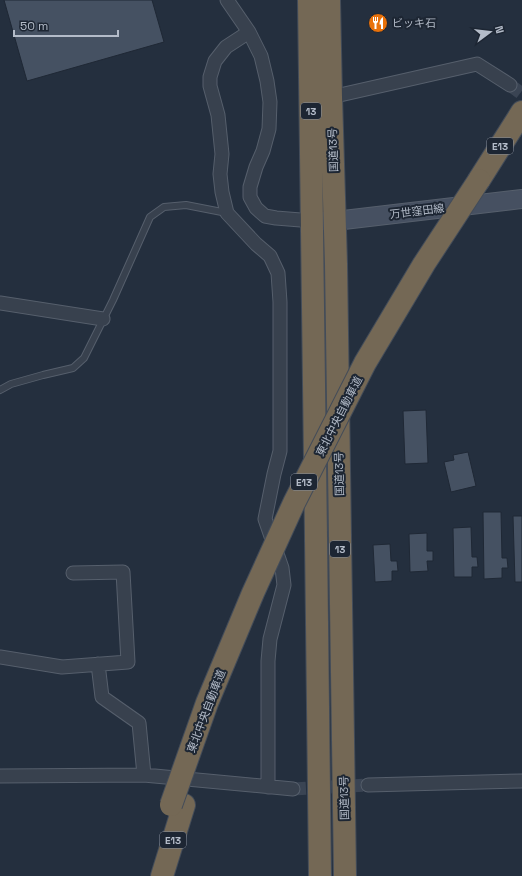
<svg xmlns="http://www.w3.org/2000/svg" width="522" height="876" viewBox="0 0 522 876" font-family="'Space Grotesk','Noto Sans JP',sans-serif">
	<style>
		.building { fill: #455162; stroke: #1f2835 }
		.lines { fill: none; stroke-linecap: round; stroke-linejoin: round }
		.street-tunnel { stroke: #3a4453; stroke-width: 13; stroke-dasharray: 13 6; stroke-linecap: butt }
		.lane-casing { stroke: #565f6c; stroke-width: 8 }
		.street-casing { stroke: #565f6c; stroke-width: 15 }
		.secondary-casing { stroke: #565f6c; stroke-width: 20 }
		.highway-casing { stroke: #434c59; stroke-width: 24 }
		.lane { stroke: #38414e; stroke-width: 6 }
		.street { stroke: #38414e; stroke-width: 13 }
		.secondary { stroke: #465061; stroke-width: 18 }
		.highway { stroke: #746855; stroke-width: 22 }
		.highway-bridge-casing { stroke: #434c59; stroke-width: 24; stroke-linecap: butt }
		.highway-bridge { stroke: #746855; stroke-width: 22 }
		.labels { text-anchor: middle; stroke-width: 4; stroke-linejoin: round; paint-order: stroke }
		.shield { fill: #1d2633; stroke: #878f9c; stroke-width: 1 }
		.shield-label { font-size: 10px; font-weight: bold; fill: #b4bcc9 }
		.poi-label { font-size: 11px; fill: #b4bcc9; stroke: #1d2633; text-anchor: start }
		.street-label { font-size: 11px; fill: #b4bcc9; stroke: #1d2633 }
	</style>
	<rect width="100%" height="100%" fill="#242f3e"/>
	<path class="building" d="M4 0H152L164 42 27 81Z
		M426 410 428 463 405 464 403 411Z
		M468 452 476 486 451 492 444 462 454 460 453 455Z
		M483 512H501L502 558H507L508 568H502V578L484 579Z
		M513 516H522V582H515Z
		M471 527 472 557H477L478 567H472V577H454L453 528Z
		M427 533V551H433V561H427L428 571 410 572 409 534Z
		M390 544 391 561H397L398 571H392V581L375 582 373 545Z"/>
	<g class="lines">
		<path class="street-tunnel" d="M510 85 522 94
			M293 789 368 785"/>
		<defs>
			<path id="lane" d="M0 390 11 384 43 375 73 368 84 358 113 300 150 217 164 207 186 205 227 213"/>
			<path id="street" d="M227 0 249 32 261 56 267 81 270 102 269 129 263 151 256 167 250 187V197L256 208 265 216 276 218 313 221
				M249 32 226 47 215 61 210 77V86L218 115 222 154 220 174 222 192 227 213 256 244 270 256 278 273 280 302V451L274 474 265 519 282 568 284 585 270 639 268 661V787
				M331 97 477 64 510 85
				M0 303 103 319
				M0 657 62 667 128 662 123 572 73 573
				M98 664 102 697 139 723 144 775
				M0 776 144 775 293 789
				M368 785 522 781"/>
			<path id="secondary" d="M321 221H335L522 199"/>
			<path id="highway" d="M309 0C314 292 316 584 320 876
				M329 0 331 97 336 264 345 876
				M479 180 522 112
				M162 876 184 805"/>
		</defs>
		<use href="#lane" class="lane-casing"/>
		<use href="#street" class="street-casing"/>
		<use href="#secondary" class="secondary-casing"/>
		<use href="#highway" class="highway-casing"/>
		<use href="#lane" class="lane"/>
		<use href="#street" class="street"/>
		<use href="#secondary" class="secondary"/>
		<use href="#highway" class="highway"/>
		<defs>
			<path id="highway-bridge" d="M171 805 207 703 253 593 294 503 365 363 424 264 479 180"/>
		</defs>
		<use href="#highway-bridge" class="highway-bridge-casing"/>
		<use href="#highway-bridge" class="highway-bridge"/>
	</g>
	<defs>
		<symbol id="restaurant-disc" viewBox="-11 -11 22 22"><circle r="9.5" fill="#e8710a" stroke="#1d2633"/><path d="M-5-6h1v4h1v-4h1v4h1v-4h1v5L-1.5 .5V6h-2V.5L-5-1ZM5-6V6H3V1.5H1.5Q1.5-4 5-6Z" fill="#fff"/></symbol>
	</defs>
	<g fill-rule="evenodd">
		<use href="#restaurant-disc" x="367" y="12" width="22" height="22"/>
	</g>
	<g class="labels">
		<g class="shield">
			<rect x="301" y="103" width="20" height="16" rx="3"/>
			<rect x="487" y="138" width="26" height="16" rx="3"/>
			<rect x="291" y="474" width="26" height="16" rx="3"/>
			<rect x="330" y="541" width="20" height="16" rx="3"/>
			<rect x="160" y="832" width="26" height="16" rx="3"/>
		</g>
		<g class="shield-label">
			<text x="311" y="115">13</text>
			<text x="500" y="150">E13</text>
			<text x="304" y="486">E13</text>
			<text x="340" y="553">13</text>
			<text x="173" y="844">E13</text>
		</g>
		<g class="poi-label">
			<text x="392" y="27">ビッキ石</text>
		</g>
		<g class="street-label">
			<text transform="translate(333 150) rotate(-92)" y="4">国道13号</text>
			<text transform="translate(417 211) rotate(-7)" y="4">万世窪田線</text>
			<text transform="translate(339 416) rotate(-63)" y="4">東北中央自動車道</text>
			<text transform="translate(339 474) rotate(-91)" y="4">国道13号</text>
			<text transform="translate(206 711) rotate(-69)" y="4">東北中央自動車道</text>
			<text transform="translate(344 798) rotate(-91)" y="4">国道13号</text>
		</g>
	</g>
	<g transform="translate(490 32) rotate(75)" stroke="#1d2633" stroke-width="3" paint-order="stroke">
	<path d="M0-3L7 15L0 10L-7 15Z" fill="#b4bcc9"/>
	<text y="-6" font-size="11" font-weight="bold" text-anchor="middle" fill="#b4bcc9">N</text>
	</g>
	<path d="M14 30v6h104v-6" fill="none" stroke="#b4bcc9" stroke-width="2"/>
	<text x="20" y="30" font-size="12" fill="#b4bcc9" stroke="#1d2633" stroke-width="3" paint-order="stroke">50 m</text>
</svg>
